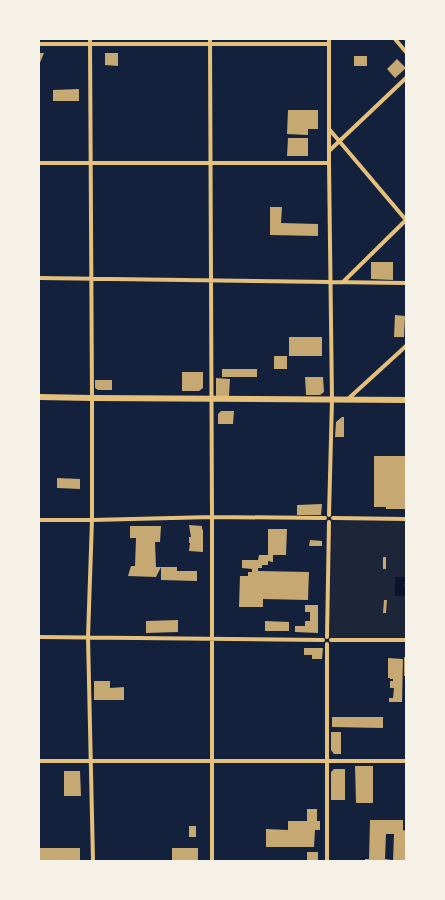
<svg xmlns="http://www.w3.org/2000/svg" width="445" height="900" viewBox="0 0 445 900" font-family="Jost,sans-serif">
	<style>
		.green { fill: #1d2539 }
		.water { fill: #0b132b }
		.building { fill: #c6a872 }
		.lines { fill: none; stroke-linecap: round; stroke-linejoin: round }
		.minor { stroke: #e5c07b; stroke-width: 4 }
		.secondary { stroke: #e5c07b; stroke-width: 6 }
	</style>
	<rect width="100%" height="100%" fill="#14213d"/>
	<path class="green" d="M334 521 406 522V639H332L330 636 332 524Z"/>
	<path class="water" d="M395 577H406V583L403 585 406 588V596H395Z"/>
	<path class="building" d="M39 53H44L39 65Z
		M105 53H118V66L105 65Z
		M354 56H367V66H354Z
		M397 59 406 68 395 78 387 69Z
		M79 89V101H53V90Z
		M288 110H318V129H308V135L287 134Z
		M288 138H308V156H287Z
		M270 207H282L281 223 318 224V236L270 235Z
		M371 262H393V280L371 279Z
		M395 315 405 316 404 337H394Z
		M289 337H322V356H289Z
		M274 356H287V369H274Z
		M222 369H257V377H222Z
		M182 372H203V388L199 391H182Z
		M305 377H323L324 392 320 395H306Z
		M216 378 230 379 229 396H216Z
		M95 380H112V390H98L95 388Z
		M221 411H234L233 424H218V414Z
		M342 417H344V437H335L336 422Z
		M374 456H406V509H386V507H374Z
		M57 478 80 479V489L57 488Z
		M322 504 321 515H297V505Z
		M189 525 202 526V530L203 529V552L189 551 190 543H189V537H191Z
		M130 526H161L160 542H155L156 567H161L156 577 128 576 131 566H135L136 538H130Z
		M268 529H287L286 555H273V562L268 561V565H262V568H258V571L309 572 308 600 263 599V607H239L240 576H248V572H252V569L242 568V560H258L259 555H268Z
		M310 540 322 541V546H309Z
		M383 557H386V569H383Z
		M161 567H177V571H197V581L161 580Z
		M384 600H387L386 613H383Z
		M305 605H318V633L295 632V626H305V621H310V612H305Z
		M178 620V632L146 633V621Z
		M265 621 289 622V631H265Z
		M304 648H323L322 659H312V655H304Z
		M404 657H406V676H404Z
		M388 658 403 659 402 702H389V698H393L394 688H390V681H393V679H390V676V678H388Z
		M94 681H110V688L124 687V700H94Z
		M332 717H383V728L332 727Z
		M331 732H341V754H334L331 750Z
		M355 766H373V803H356Z
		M334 769H345V800H331V772Z
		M64 771H80L81 796H64Z
		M307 809H317V821H320V830H315L314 847H266V829L288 830V821H307Z
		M370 820H403V830L406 831V861H393L394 834H386L385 859 392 860V861H365V859H369Z
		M189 826H196V837H189Z
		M39 848H80V861H39Z
		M172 848H198V861H172Z
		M307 852H318V861H307Z"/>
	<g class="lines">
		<path class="minor" d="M90 39 92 398V520L88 637 93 861
			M210 39 212 517V861
			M395 39 406 52
			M39 44H329
			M329 129 406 220
			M329 151 406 78
			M39 163H329
			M39 278 406 283
			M343 282 406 220
			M348 399 406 346
			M329 515 332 400 329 163V39
			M333 518 406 519
			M39 520H92L212 517 325 518
			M39 637 323 640
			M327 637 329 522
			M331 640H406
			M327 644V861
			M39 761H406"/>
		<path class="secondary" d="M39 397 92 398 406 400"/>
	</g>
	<rect width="445" height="900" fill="none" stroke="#f6f1e7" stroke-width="80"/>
</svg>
